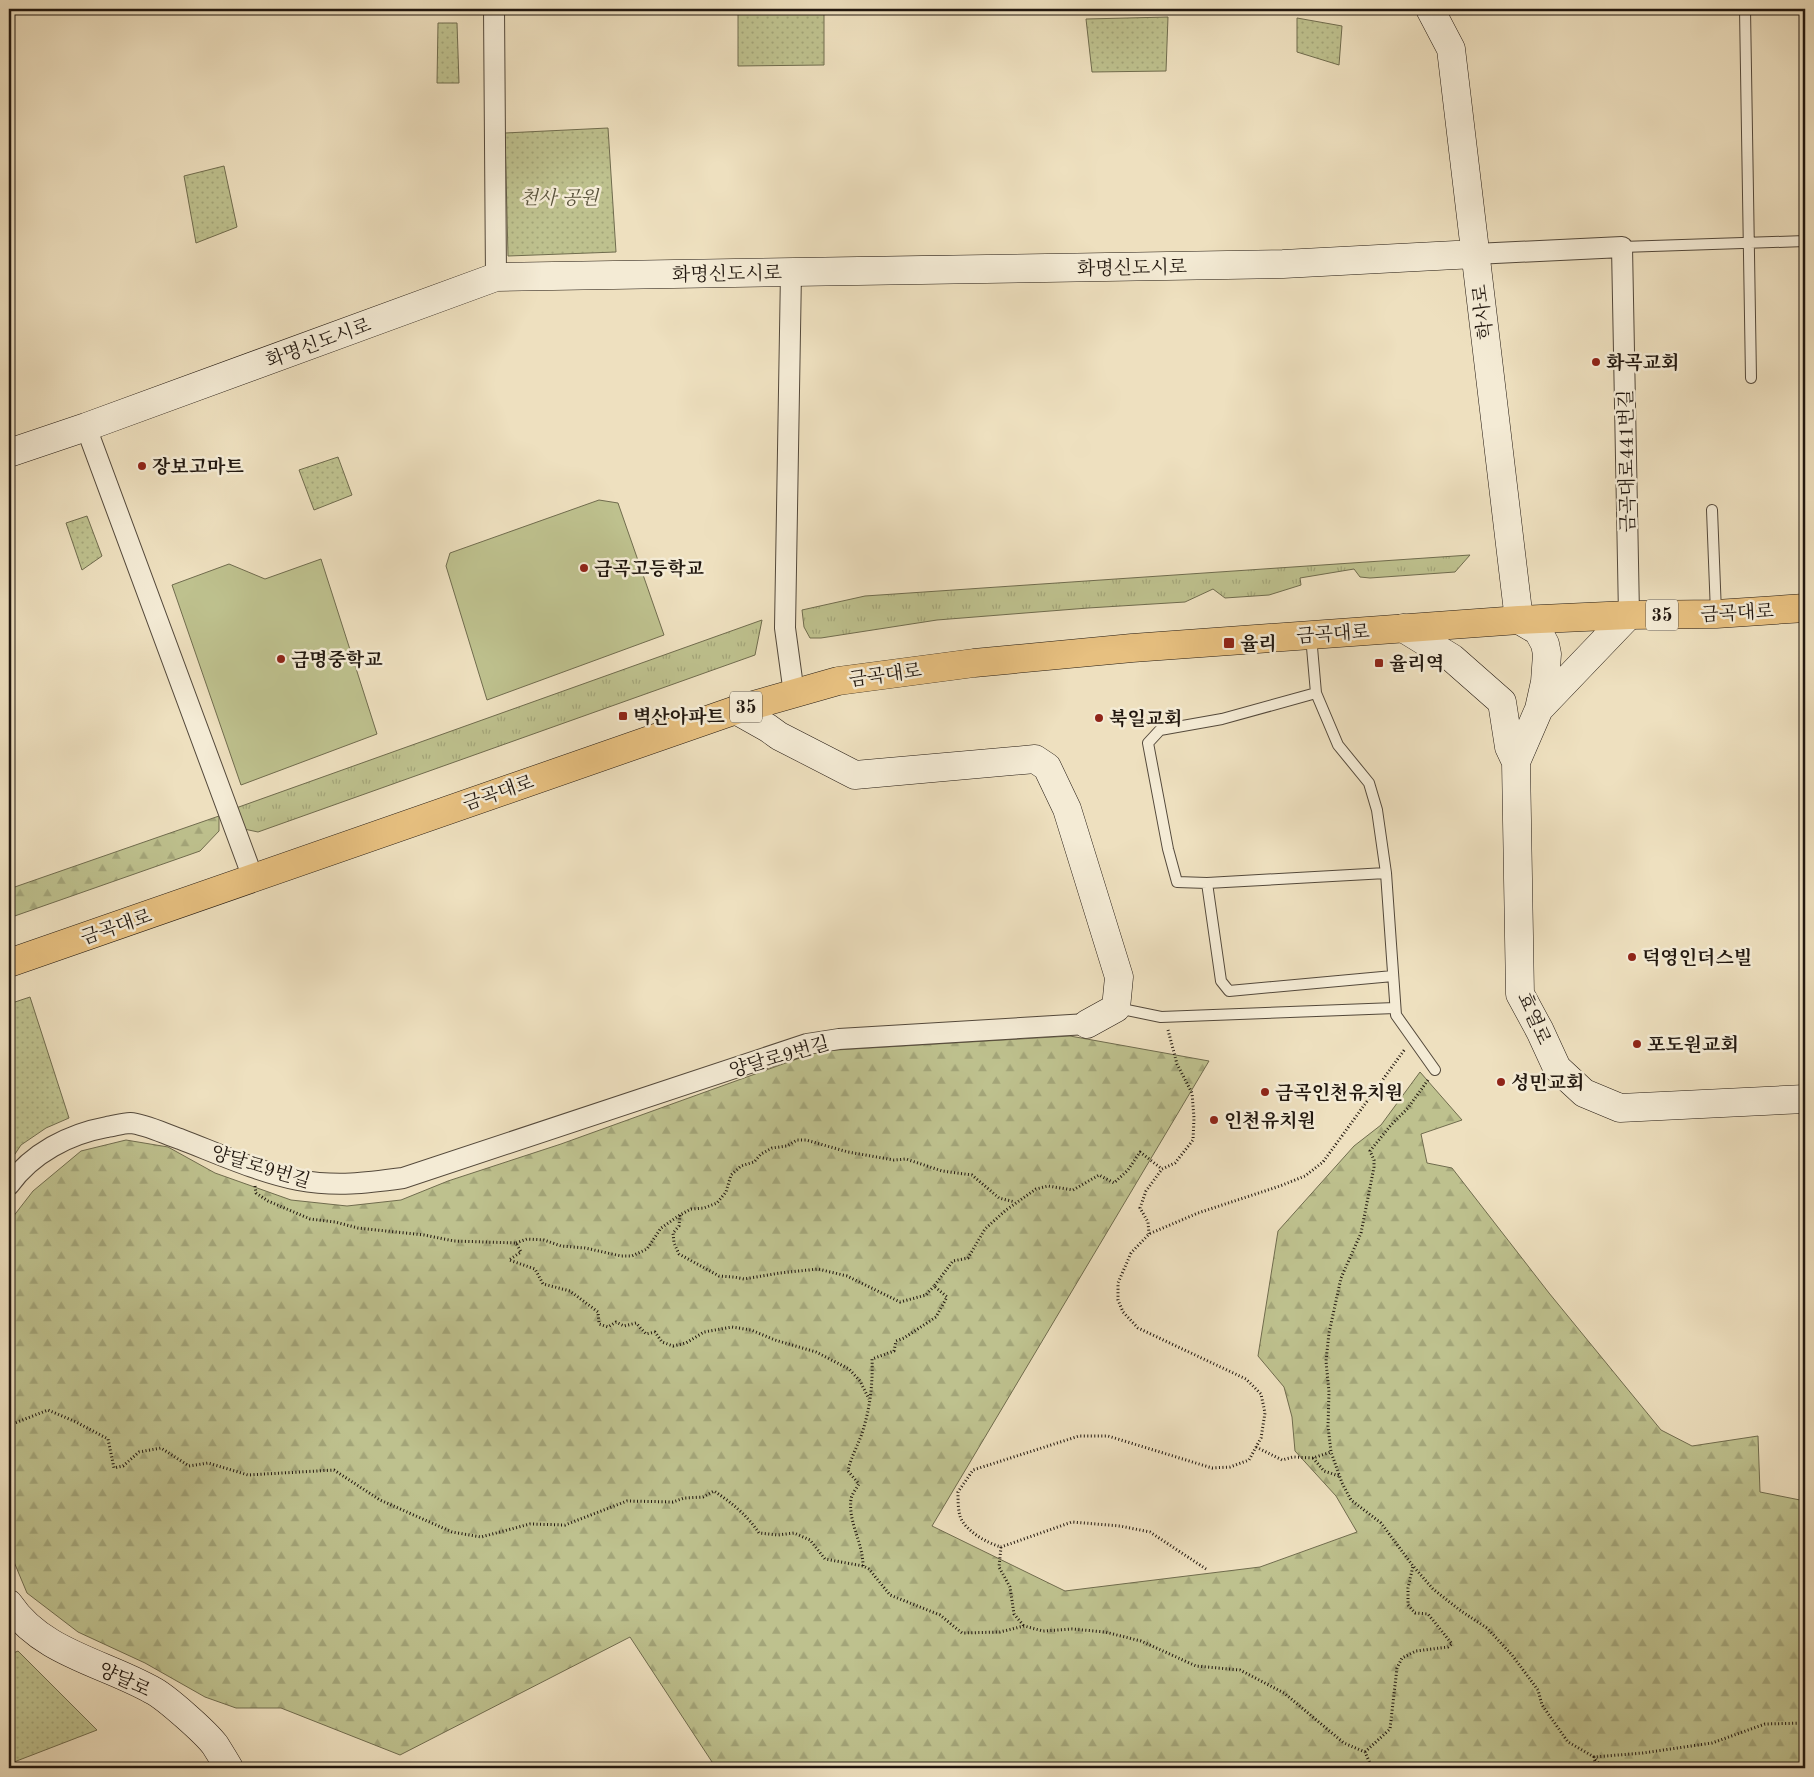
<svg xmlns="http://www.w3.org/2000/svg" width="1814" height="1777" viewBox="0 0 1814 1777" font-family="'Old Standard TT','Noto Serif KR',serif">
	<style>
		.grass { fill: url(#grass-tufts); stroke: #706c4e }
		.forest { fill: url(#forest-firs); stroke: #706c4e }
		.park { fill: url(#park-dots); stroke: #706c4e }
		.pitch { fill: #bec18e; stroke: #706c4e }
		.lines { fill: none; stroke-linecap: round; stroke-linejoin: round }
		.lane-casing { stroke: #54493b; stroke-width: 12 }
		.street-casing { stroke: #54493b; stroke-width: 22 }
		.secondary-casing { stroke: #21170f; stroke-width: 29 }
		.primary-casing { stroke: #21170f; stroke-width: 29 }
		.path { stroke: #21170f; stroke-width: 3; stroke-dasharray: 1 2.5; stroke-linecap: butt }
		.lane { stroke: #f4ebd5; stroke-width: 10 }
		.street { stroke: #f4ebd5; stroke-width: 20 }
		.secondary { stroke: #f4ebd5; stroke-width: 28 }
		.primary { stroke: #e7c080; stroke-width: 28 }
		.poi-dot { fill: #8f2418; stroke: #f4ebd5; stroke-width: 2 }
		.labels { text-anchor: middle; stroke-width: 5; stroke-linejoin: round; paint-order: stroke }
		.shield { fill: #f4ebd5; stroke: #60574a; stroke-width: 1 }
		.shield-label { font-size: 18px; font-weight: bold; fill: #21170f }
		.park-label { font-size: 19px; font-style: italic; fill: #58523b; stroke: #f4ebd5 }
		.street-label { font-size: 19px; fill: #21170f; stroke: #f4ebd5 }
		.poi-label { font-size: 19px; font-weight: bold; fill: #21170f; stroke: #f4ebd5; text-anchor: start }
	</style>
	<defs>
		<pattern id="grass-tufts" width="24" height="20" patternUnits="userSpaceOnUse" patternTransform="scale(1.25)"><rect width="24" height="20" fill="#bec18e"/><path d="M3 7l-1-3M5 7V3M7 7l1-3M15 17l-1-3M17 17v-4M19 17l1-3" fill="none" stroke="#a3a579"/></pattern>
		<pattern id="forest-firs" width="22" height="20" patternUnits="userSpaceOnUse" patternTransform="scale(1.25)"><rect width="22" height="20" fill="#bec18e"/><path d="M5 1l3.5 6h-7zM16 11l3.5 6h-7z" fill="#a3a579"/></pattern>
		<pattern id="park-dots" width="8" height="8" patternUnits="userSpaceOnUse" patternTransform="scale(1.25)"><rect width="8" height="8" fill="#bec18e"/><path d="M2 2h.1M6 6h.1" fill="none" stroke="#a3a579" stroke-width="1.8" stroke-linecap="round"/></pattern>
	</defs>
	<rect width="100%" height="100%" fill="#eee0bf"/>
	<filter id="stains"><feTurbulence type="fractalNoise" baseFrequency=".004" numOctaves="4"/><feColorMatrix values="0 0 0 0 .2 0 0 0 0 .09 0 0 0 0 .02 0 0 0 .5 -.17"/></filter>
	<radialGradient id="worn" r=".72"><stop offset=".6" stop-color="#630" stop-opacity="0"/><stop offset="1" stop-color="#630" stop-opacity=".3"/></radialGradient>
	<path class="grass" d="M1470 555 1455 572 1370 578 1360 577 1354 569 1300 578 1301 585 1269 595 1225 598 1213 589 1185 602 1088 608 937 620 821 638H810L804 627 802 610 865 596Z
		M762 620 755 655 258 832 244 829 236 808Z"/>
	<path class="forest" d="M219 816V831L200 851 9 918V889Z
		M1070 1036 1209 1061 932 1526 1065 1591 1260 1567 1357 1532 1336 1496 1295 1451 1292 1417 1284 1387 1258 1356 1278 1231 1354 1146 1381 1125 1420 1072 1462 1120 1421 1134 1427 1163 1452 1168 1549 1293 1661 1430 1692 1446 1758 1436 1760 1492 1805 1501V1768H716L630 1637 400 1755 281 1708H236L205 1697 145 1663 78 1632 27 1593 9 1550V1222L33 1191 81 1151 126 1140 168 1147 215 1173 291 1200 347 1206 401 1200 448 1181 561 1144 819 1051Z"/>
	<path class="park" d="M785 9H824V65L738 66V10Z
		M1168 17 1166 71 1092 72 1086 19Z
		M1297 18 1342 26 1339 65 1297 52Z
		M438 23H457L459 83H437Z
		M608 128 616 252 508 256 505 133Z
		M224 166 237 227 196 243 184 176Z
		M338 457 352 495 314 510 299 470Z
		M87 516 102 556 82 570 66 523Z
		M30 997 69 1118 46 1128 21 1145 9 1163V1004Z
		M18 1651 97 1730 14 1762 9 1747V1655Z"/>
	<path class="pitch" d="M599 500 618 503 664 635 487 700 446 566 450 553Z
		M321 559 377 734 241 785 172 585 229 564 265 579Z"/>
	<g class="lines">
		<defs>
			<path id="lane" d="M1745 9 1751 378
				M1622 247 1805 241
				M1712 510 1716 613
				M1311 636 1316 693 1338 745 1369 783 1377 810 1386 873 1396 1015 1435 1070
				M1316 693 1222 719 1160 730 1148 743 1168 849 1177 882 1207 883 1386 873
				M1207 883 1221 981 1229 991 1393 976
				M1117 1008 1161 1017 1395 1008"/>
			<path id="street" d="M494 9 496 277
				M1475 254 1622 247 1629 615
				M791 272 785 628 794 694
				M86 427 253 878
				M9 1185C32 1153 69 1134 107 1127 114 1126 123 1123 130 1123 145 1124 165 1134 180 1139 219 1154 258 1172 298 1180 336 1187 366 1183 403 1178L807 1044 839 1039 1087 1024"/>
			<path id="secondary" d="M1430 9 1451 49 1519 620 1538 631 1545 644 1547 654 1545 682 1539 709 1516 762 1520 994 1540 1031 1557 1068 1584 1093 1620 1108 1805 1099
				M9 453 86 427 496 277 1283 264 1475 254
				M1403 628 1452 658 1502 702 1509 747 1516 762
				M1540 708 1629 615
				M736 710 768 728 779 736 855 775 1035 759 1047 767 1067 809 1119 977 1116 1008 1087 1024
				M9 1604C42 1653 102 1662 152 1690 166 1697 206 1733 215 1745 220 1753 225 1761 229 1768"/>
			<path id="primary" d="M9 963 736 710 838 681 974 663 1132 648 1519 620 1629 615 1716 614 1805 608"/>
		</defs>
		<use href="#lane" class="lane-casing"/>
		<use href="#street" class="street-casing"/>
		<use href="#secondary" class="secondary-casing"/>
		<use href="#primary" class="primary-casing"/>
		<path class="path" d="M1428 1080 1408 1108 1391 1125 1370 1151 1374 1160V1167L1361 1233 1341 1278 1329 1333 1326 1361 1329 1392 1328 1426 1331 1452 1342 1483 1351 1500 1381 1523 1413 1566 1433 1589 1461 1611 1487 1628 1512 1655 1538 1690 1542 1705 1568 1742 1594 1757 1602 1768
			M255 1186 256 1193 268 1201 310 1219 335 1222 358 1228 424 1235 454 1241 516 1243 521 1252 509 1260 535 1269 543 1284 570 1291 598 1312 599 1324 608 1327 616 1322 624 1326 636 1323 646 1334 655 1332 662 1342 673 1346 686 1343 704 1332 732 1327 751 1330 775 1340 816 1352 849 1369 860 1381 869 1399
			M680 1215 679 1226 673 1233 674 1243 679 1254 719 1276 734 1277 744 1279 780 1273 818 1269 847 1276 900 1302 926 1295 934 1286
			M1149 1234 1148 1222 1140 1208 1146 1191 1162 1169
			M516 1243 527 1239 544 1240 561 1246 585 1248 621 1256H632L647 1249 661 1228 680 1215 691 1209 704 1208 717 1203 726 1192 731 1175 741 1166 754 1162 761 1154 772 1148 787 1146 797 1140H806L848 1152 894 1160 906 1159 942 1171 972 1175 999 1198 1015 1202
			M9 1422 15 1423 48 1410 76 1422 108 1439 114 1468 123 1466 139 1452 161 1448 189 1466 208 1463 248 1475 334 1470 380 1500 452 1532 481 1537 530 1524 565 1525 627 1501 673 1502 684 1498 703 1497 714 1491C731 1502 748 1516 759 1533L778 1535 794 1533 810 1540 825 1559 863 1566 869 1569 890 1595 940 1615 962 1633 1000 1632 1024 1626 1043 1631 1072 1629 1105 1632 1141 1641 1196 1666 1240 1670 1284 1693 1344 1743 1365 1752 1372 1768
			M1256 1447 1282 1460 1293 1457 1313 1458 1331 1452
			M1313 1458 1324 1471 1339 1476
			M1001 1547 999 1567 1010 1587 1014 1614 1024 1626
			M863 1566C863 1542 848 1523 851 1499 852 1494 856 1489 859 1484L848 1471C851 1456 859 1444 863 1430 870 1408 873 1383 872 1359L894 1351 896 1341 904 1338 936 1317 947 1297 934 1286 953 1261 968 1258 985 1229 1006 1210 1036 1189 1048 1186 1073 1190 1099 1175 1114 1183 1128 1170 1140 1152 1162 1169 1175 1163 1193 1140 1194 1118 1192 1093 1177 1064 1168 1030
			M1206 1569 1150 1532 1120 1526 1072 1522 1001 1547C987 1543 965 1531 960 1516 958 1509 958 1500 958 1492L973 1470 1079 1436H1108L1212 1468 1230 1467 1249 1460 1261 1438 1265 1413 1261 1394 1246 1379 1138 1328 1123 1312 1118 1300V1283L1131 1253 1149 1234 1198 1213 1280 1186 1305 1176 1323 1162 1405 1049
			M1365 1752 1390 1729 1397 1668 1402 1658 1416 1651 1448 1647 1452 1644 1428 1614 1415 1613 1408 1605V1588L1413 1566
			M1596 1768 1594 1757 1643 1753 1712 1743 1765 1724 1805 1723"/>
		<use href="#lane" class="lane"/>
		<use href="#street" class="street"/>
		<use href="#secondary" class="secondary"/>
		<use href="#primary" class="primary"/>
	</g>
	<g class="poi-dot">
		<circle cx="1596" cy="362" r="5"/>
		<circle cx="142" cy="466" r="5"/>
		<circle cx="584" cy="568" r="5"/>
		<rect x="1223" y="637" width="12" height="12" rx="2.5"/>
		<circle cx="281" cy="659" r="5"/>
		<rect x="1374" y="658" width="10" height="10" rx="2.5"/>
		<rect x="618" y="711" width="10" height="10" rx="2.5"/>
		<circle cx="1099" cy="718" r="5"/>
		<circle cx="1632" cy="957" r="5"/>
		<circle cx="1637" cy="1044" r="5"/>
		<circle cx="1501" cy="1082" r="5"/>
		<circle cx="1265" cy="1092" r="5"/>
		<circle cx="1214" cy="1120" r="5"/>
	</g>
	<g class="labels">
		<g class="shield">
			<rect x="1646" y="599.5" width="32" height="31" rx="4"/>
			<rect x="730" y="691.5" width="32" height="31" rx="4"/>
		</g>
		<g class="shield-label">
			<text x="1662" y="621">35</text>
			<text x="746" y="713">35</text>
		</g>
		<g class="park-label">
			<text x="559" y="204">천사 공원</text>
		</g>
		<g class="street-label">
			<text transform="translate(1132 267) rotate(-1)" y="7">화명신도시로</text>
			<text transform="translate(727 273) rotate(-1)" y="7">화명신도시로</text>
			<text transform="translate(1482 312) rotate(-97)" y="7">학사로</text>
			<text transform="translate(318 342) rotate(-20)" y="7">화명신도시로</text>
			<text transform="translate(1626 461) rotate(-91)" y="7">금곡대로441번길</text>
			<text transform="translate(1737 612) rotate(-3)" y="7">금곡대로</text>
			<text transform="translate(1333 633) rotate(-4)" y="7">금곡대로</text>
			<text transform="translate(885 674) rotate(-8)" y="7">금곡대로</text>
			<text transform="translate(498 792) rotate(-19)" y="7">금곡대로</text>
			<text transform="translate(116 926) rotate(-19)" y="7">금곡대로</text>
			<text transform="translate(1535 1018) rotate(66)" y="7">효열로</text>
			<text transform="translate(779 1056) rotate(-16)" y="7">양달로9번길</text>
			<text transform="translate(261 1166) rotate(17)" y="7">양달로9번길</text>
			<text transform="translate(125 1679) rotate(25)" y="7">양달로</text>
		</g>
		<g class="poi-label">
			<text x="1606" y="369">화곡교회</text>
			<text x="152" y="473">장보고마트</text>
			<text x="594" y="575">금곡고등학교</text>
			<text x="1240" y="650">율리</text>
			<text x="291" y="666">금명중학교</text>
			<text x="1389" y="670">율리역</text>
			<text x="633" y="723">벽산아파트</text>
			<text x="1109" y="725">북일교회</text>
			<text x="1642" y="964">덕영인더스빌</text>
			<text x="1647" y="1051">포도원교회</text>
			<text x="1511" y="1089">성민교회</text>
			<text x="1275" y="1099">금곡인천유치원</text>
			<text x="1224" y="1127">인천유치원</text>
		</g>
	</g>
	<rect width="1814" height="1777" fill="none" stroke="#eee0bf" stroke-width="30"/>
	<rect x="10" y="10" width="1794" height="1757" fill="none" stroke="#21170f" stroke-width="2.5"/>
	<rect x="15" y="15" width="1784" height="1747" fill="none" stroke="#21170f"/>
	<rect width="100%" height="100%" filter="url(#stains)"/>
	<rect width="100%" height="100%" fill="url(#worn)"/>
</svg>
